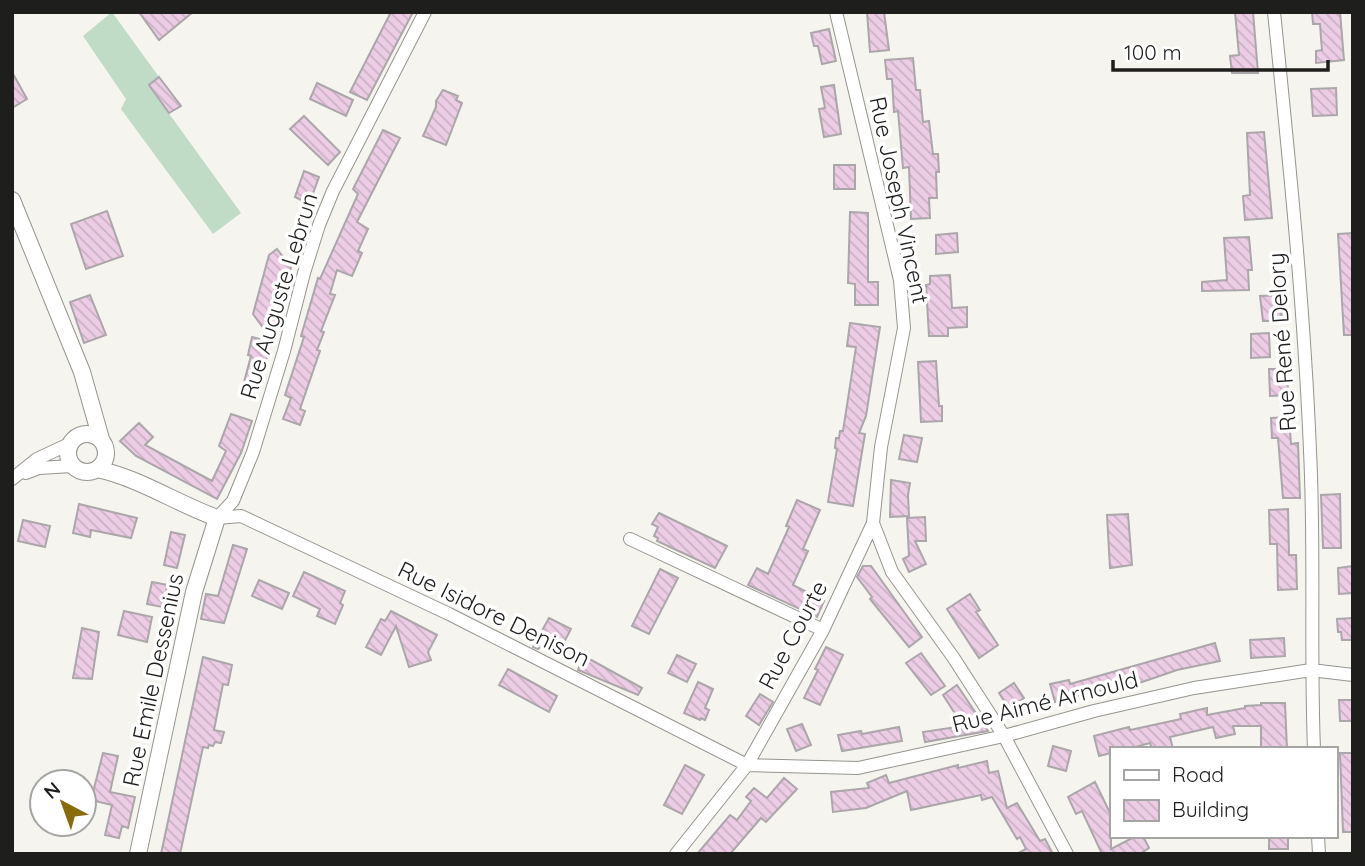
<svg xmlns="http://www.w3.org/2000/svg" width="1365" height="866" viewBox="0 0 1365 866" font-family="Quicksand,sans-serif">
	<style>
		.grass { fill: #c0dbc6 }
		.building { fill: url(#building-back-hatch); stroke: #aba6aa; stroke-width: 2 }
		.lines { fill: none; stroke-linecap: round; stroke-linejoin: round }
		.minor-casing { stroke: #96948e; stroke-width: 14 }
		.tertiary-casing { stroke: #96948e; stroke-width: 18 }
		.minor { stroke: #fff; stroke-width: 12 }
		.tertiary { stroke: #fff; stroke-width: 16 }
		.labels { text-anchor: middle; stroke-width: 7; stroke-linejoin: round; paint-order: stroke }
		.street-label { font-size: 23px; fill: #1e1e1c; stroke: #fff }
	</style>
	<defs>
		<pattern id="building-back-hatch" width="6" height="6" patternUnits="userSpaceOnUse" patternTransform="scale(1.75)"><rect width="6" height="6" fill="#edcde5"/><path d="M-1 5l2 2M0 0l6 6M5-1l2 2" fill="none" stroke="#cbb0c4"/></pattern>
	</defs>
	<rect width="100%" height="100%" fill="#f6f4ee"/>
	<path class="grass" d="M112 12 159 77 149 86 241 213 213 234 121 109 126 99 83 36Z"/>
	<path class="building" d="M139 12H193L159 40Z
		M391 12H413L367 100 350 92Z
		M867 12H884L889 50 870 52Z
		M1235 12H1253L1258 73H1232L1230 56 1239 55Z
		M1312 12H1340L1344 60 1316 63V51L1322 50 1321 38 1320 24H1313Z
		M829 29 836 61 822 64 818 46H814L811 33Z
		M913 58 916 90H920L923 122 929 121 933 154H938L939 172H936L937 198H929L930 218 911 219 909 167 903 168 898 111 894 112 892 79H887L885 60Z
		M12 72 27 99 12 108Z
		M159 77 181 106 169 113 149 85Z
		M317 83 353 100 346 116 310 99Z
		M834 85 841 134 824 137 819 109 825 108 821 87Z
		M1336 88 1337 115 1313 116 1311 89Z
		M443 90 458 96 456 100 462 103 446 145 423 136 436 107V101Z
		M304 116 340 152 328 165 290 129Z
		M383 130 400 138 357 222 368 229 358 251 362 253 352 276 337 270 330 294 335 295 321 331 324 332 317 350 320 351 300 409 305 411 300 425 283 419 291 398 285 395 304 337 301 336 318 278 320 279 358 194 353 189Z
		M1264 132 1272 218 1245 220 1243 196 1250 195 1247 133Z
		M834 165H855V189H834Z
		M304 171 319 177 309 204 295 197Z
		M107 211 123 256 86 269 71 224Z
		M850 212 868 213V282H878V305H855V284L848 283Z
		M957 233 958 252 936 254V235Z
		M1353 233V335H1344L1338 234Z
		M1249 237 1252 270H1248L1249 290 1202 291V282L1227 280 1224 238Z
		M277 249 291 267 272 340 253 314 269 255Z
		M950 275 952 308 967 307V327L948 328V336H929L926 285 930 284V276Z
		M90 295 106 335 84 343 70 302Z
		M1280 295 1282 321H1263L1260 296Z
		M850 323 880 327 866 416 859 433 865 434 853 506 828 502 837 449 835 448 836 438H839L840 431H843L856 347 847 346Z
		M1269 333 1270 357 1251 358V334Z
		M252 337 271 342 259 386 244 382 251 356 248 355Z
		M936 361 939 406H942V421L921 422 918 362Z
		M1269 369H1287L1288 395 1270 396Z
		M231 414 252 421 241 453 217 499 136 456 120 441 139 423 153 437 145 445 212 481 226 451 219 446Z
		M1289 417 1291 444 1298 443 1300 498H1283L1278 438H1272L1271 418Z
		M904 435 922 438 917 462 899 459Z
		M891 480 910 483 908 495 909 516 890 517Z
		M1340 494 1341 548H1323L1321 495Z
		M797 500 820 510 803 549 808 551 793 585 824 601 817 617 748 585 757 568 768 574 789 527 786 526Z
		M79 504 137 518 131 538 91 530 90 537 73 533Z
		M1288 509 1289 555H1296L1297 589 1278 590 1277 544H1270L1269 510Z
		M659 513 727 546 715 568 657 541 658 538 654 536 658 527 652 524Z
		M1128 514 1132 565 1110 568 1107 515Z
		M925 517 926 541H915L926 564 909 572 903 559 909 556 907 518Z
		M23 520 50 526 45 547 18 541Z
		M171 532 185 535 177 568 164 565Z
		M233 545 247 549 224 623 201 619 206 594 218 596Z
		M863 566H871L922 637 909 647 870 599 872 597 857 577Z
		M1353 566V593L1339 594 1338 568Z
		M660 569 678 578 649 634 632 626Z
		M304 572 345 591 340 603 343 605 335 624 317 616 320 609 293 596Z
		M259 580 289 593 282 609 252 596Z
		M152 582 168 585 166 591 172 592 168 608 147 604Z
		M970 594 980 610 976 612 998 645 979 658 947 609Z
		M124 611 152 617 147 642 118 635Z
		M391 611 437 635 428 652 431 660 409 667 396 626 381 655 366 647 381 619 385 621Z
		M549 618 571 629 562 646 548 639 538 649 533 647Z
		M1353 618V640H1342L1341 632H1338L1337 619Z
		M82 628 99 632 92 679 73 678Z
		M1284 638 1285 656 1251 658 1250 640Z
		M1215 643 1220 661 1177 670 1119 690 1118 687 1055 702 1050 684 1069 680 1070 684Z
		M826 647 843 655 820 705 804 698 818 670 815 669Z
		M921 653 945 686 931 695 906 663Z
		M677 655 696 664 687 682 668 673Z
		M584 656 642 688 638 695 578 670Z
		M203 657 232 665 228 685 223 684 214 730 224 732 221 743 215 742 213 746 209 745 208 748 203 747 180 854H161Z
		M508 669 557 696 549 712 499 685Z
		M698 682 713 689 705 708 709 710 705 720 701 718 700 720 684 713Z
		M1014 683 1024 698 1009 708 999 693Z
		M957 685 988 731 925 742 923 732 963 726 943 695Z
		M760 694 773 702 759 725 746 716Z
		M1339 700H1353V721H1340Z
		M1261 703H1285L1287 749H1261V726H1233L1235 734 1216 738 1213 727 1170 737 1173 749H1152L1150 743 1128 749H1111V753L1099 756 1094 736 1129 727 1130 730 1181 719 1180 714 1207 708V715L1245 708V706L1261 705Z
		M802 724 811 745 796 751 787 729Z
		M899 727 902 741 842 751 838 735 861 731 862 734Z
		M1053 746 1071 751 1066 771 1048 766Z
		M103 753 118 756 110 792 135 797 128 828 122 826 119 838 105 835 112 805 91 800Z
		M1340 753H1353V832H1343Z
		M987 761 989 773 998 771 1007 808 1017 803 1040 841 1045 839 1053 854H1016L1026 849 1020 837 1017 839 992 797 982 800 981 795 911 810 907 791 866 808 833 812 831 792 869 788 867 783 886 775 889 783 958 765V768Z
		M685 765 704 775 682 814 664 805Z
		M784 778 797 789 766 822 761 818 730 854H697L730 815 737 820 751 801 746 797 754 788 767 798Z
		M1095 782 1111 815V849L1136 836H1143L1149 848 1140 854H1102L1082 811 1076 814 1068 797Z
		M1269 836H1288V849H1269Z"/>
	<g class="lines">
		<defs>
			<path id="minor" d="M836 12 900 280 904 328 881 447 873 523 892 572 953 657 1004 736 1067 854
				M1274 12C1289 158 1304 305 1310 451 1315 550 1310 650 1314 749
				M26 473 39 468 72 466
				M12 479 37 459 69 444
				M217 518 241 516 449 614 747 765 858 768 1004 736 1094 711 1194 688 1311 670 1353 675
				M217 518 233 501 253 452 284 351 304 273 319 225 333 191 425 12
				M630 539 823 630
				M1318 836 1319 854
				M676 854 747 765 823 630 873 523"/>
			<path id="tertiary" d="M12 200 82 372 101 439
				M68 453a19 19 0 1 1 38 0a19 19 0 1 1-38 0Z
				M97 469C139 478 176 503 217 518L194 592 138 854"/>
		</defs>
		<use href="#minor" class="minor-casing"/>
		<use href="#tertiary" class="tertiary-casing"/>
		<use href="#minor" class="minor"/>
		<use href="#tertiary" class="tertiary"/>
	</g>
	<g class="labels">
		<g class="street-label">
			<text transform="translate(899 200) rotate(78)" y="8">Rue Joseph Vincent</text>
			<text transform="translate(279 296) rotate(-73)" y="8">Rue Auguste Lebrun</text>
			<text transform="translate(1282 342) rotate(-94)" y="8">Rue René Delory</text>
			<text transform="translate(494 614) rotate(26)" y="8">Rue Isidore Denison</text>
			<text transform="translate(793 635) rotate(-62)" y="8">Rue Courte</text>
			<text transform="translate(153 680) rotate(-78)" y="8">Rue Emile Dessenius</text>
			<text transform="translate(1045 702) rotate(-14)" y="8">Rue Aimé Arnould</text>
		</g>
	</g>
	<rect width="1365" height="866" fill="none" stroke="#1e1e1c" stroke-width="28"/>
	<rect x="1110" y="747" width="228" height="91" fill="#ffffff" stroke="#a5a5a4" stroke-width="2"/>
	<rect x="1124" y="770" width="35" height="10" fill="#ffffff" stroke="#a5a5a4" stroke-width="2"/>
	<text x="1172" y="782" font-size="21" fill="#1e1e1c">Road</text>
	<rect x="1124" y="800" width="35" height="21" fill="url(#building-back-hatch)" stroke="#a5a5a4" stroke-width="2"/>
	<text x="1172" y="817" font-size="21" fill="#1e1e1c">Building</text>
	<g transform="translate(63 803) rotate(319)"><circle r="33" fill="#ffffff" stroke="#a5a5a4" stroke-width="2"/>
	<path d="M0-5L12 26L0 18L-12 26Z" fill="#8a6b0a"/>
	<text y="-10" font-size="19" font-weight="bold" text-anchor="middle" fill="#1e1e1c">N</text>
	</g>
	<path d="M1113 60v10h215v-10" fill="none" stroke="#1e1e1c" stroke-width="3.5"/>
	<text x="1124" y="60" font-size="21" fill="#1e1e1c" stroke="#ffffff" stroke-width="5" paint-order="stroke">100 m</text>
</svg>
